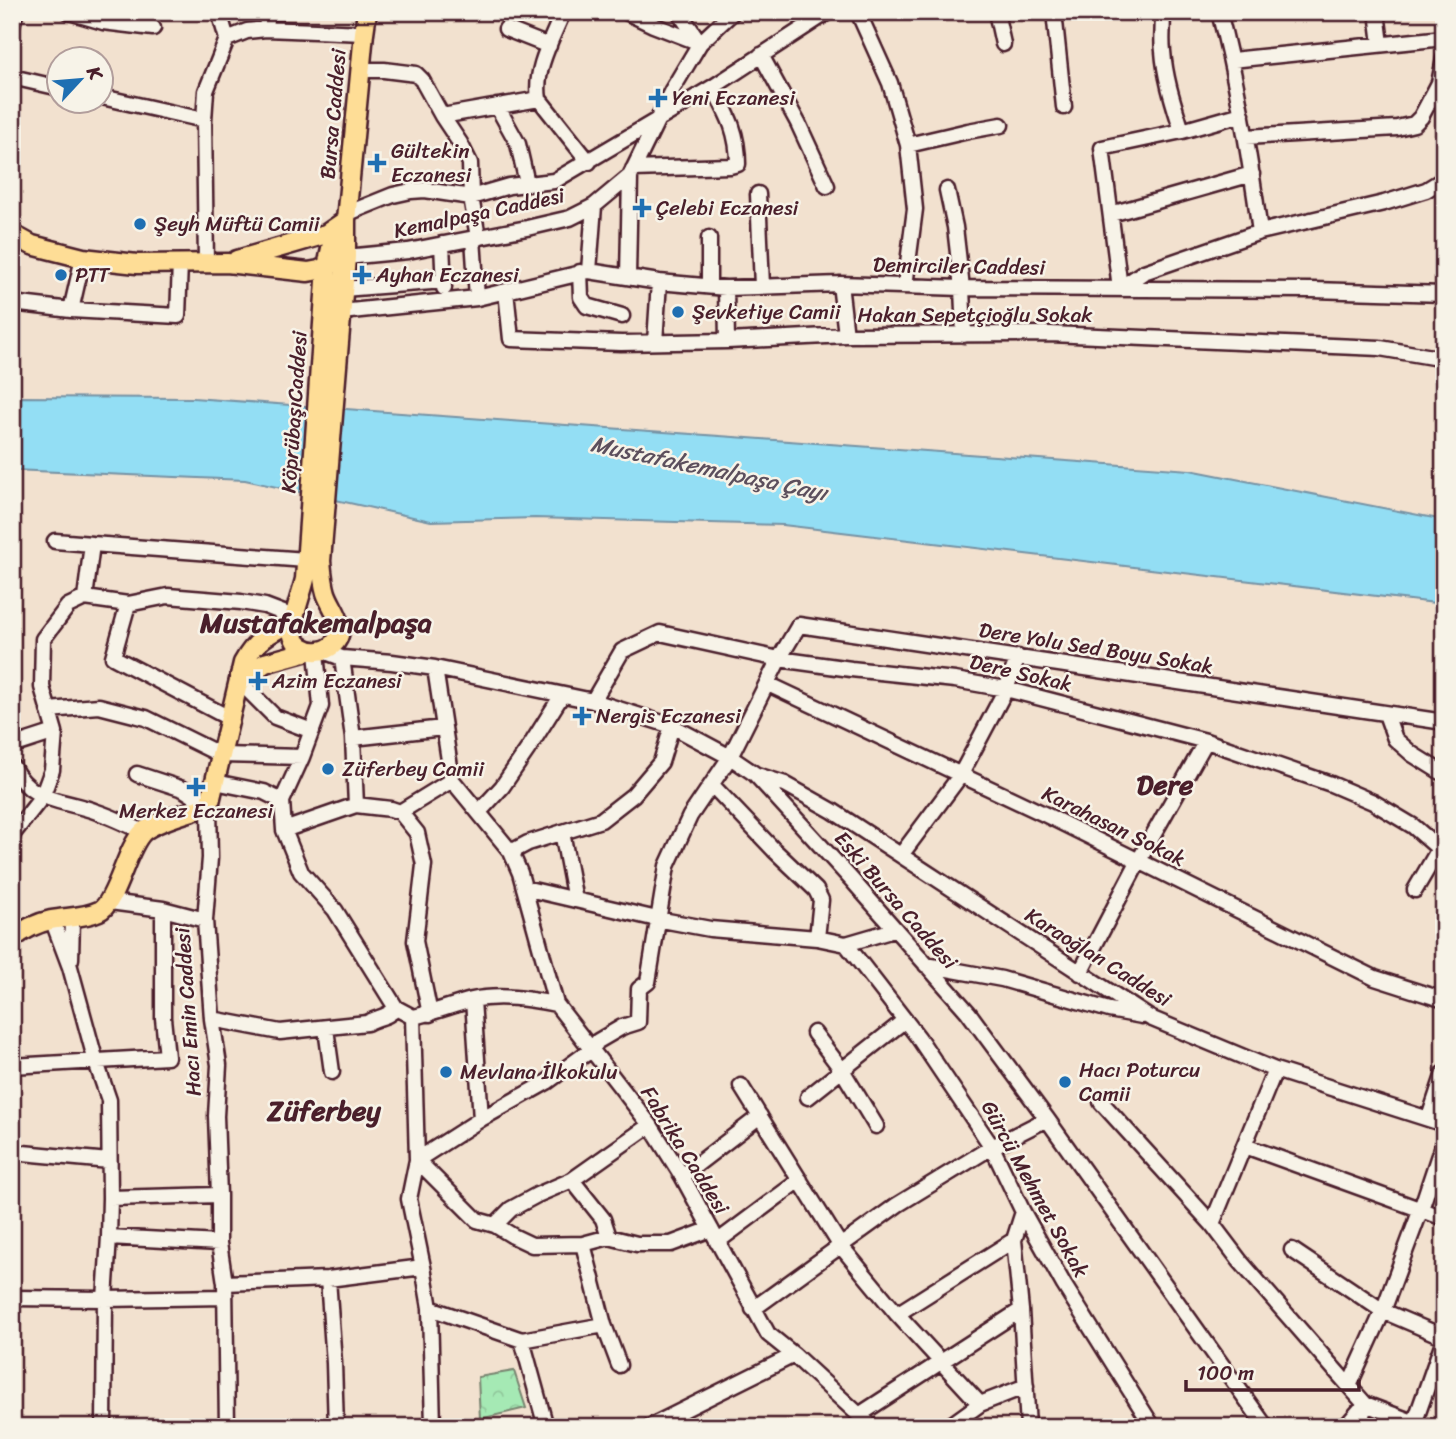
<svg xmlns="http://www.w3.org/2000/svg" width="1456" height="1439" viewBox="0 0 1456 1439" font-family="Sriracha,sans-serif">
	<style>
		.forest { fill: url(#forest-crowns); stroke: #788470; stroke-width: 2 }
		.water { fill: #93def4; stroke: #7692a4; stroke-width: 2 }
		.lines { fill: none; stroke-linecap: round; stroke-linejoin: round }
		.minor-casing { stroke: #4a1f2b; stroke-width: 19 }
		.major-casing { stroke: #4a1f2b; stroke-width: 23 }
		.minor { stroke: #f7f3e8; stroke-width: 14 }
		.major { stroke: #fedd96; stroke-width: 18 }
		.poi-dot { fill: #1f6fb2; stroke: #f7f3e8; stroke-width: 2.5 }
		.labels { text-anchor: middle; stroke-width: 5; stroke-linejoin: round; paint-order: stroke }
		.poi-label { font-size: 21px; fill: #4a1f2b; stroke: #f7f3e8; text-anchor: start }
		.street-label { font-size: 21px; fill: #4a1f2b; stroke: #f7f3e8 }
		.water-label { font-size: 23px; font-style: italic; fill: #5c4f5d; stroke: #f7f3e8 }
		.district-label { font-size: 28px; font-weight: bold; fill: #4a1f2b; stroke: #f7f3e8 }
	</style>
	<defs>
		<pattern id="forest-crowns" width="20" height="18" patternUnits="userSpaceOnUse" patternTransform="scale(1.75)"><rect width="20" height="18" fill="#a5e9b4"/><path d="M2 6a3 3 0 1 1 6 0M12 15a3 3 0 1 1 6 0" fill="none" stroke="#90c79b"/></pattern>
	</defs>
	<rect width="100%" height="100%" fill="#f2e1cf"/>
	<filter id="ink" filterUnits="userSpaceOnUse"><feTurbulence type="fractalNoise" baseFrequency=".0143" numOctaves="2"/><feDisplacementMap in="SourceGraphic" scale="14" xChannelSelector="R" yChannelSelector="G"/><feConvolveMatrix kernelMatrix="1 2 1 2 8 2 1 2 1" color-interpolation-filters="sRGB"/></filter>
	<g filter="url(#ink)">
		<path class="forest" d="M514 1371 526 1408 480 1419 478 1377Z"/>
		<path class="water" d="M12 397 193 398 1190 470 1444 520V604L783 525 535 518 431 521 245 480 12 470Z"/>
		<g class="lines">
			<defs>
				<path id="minor" d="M69 12 103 22 153 28
					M219 12 227 39
					M563 12C552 39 534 69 539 99L589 162
					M626 12 653 25 700 43
					M679 12 700 43
					M858 12 890 83 908 145 915 209 905 286
					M996 12 1003 44
					M1054 12 1064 107
					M1162 12C1164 25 1161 38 1163 51 1165 79 1174 105 1182 131
					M1219 12C1238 84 1250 158 1260 232
					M1377 12 1381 44
					M12 25 16 12
					M266 29 268 12
					M506 29 549 46
					M761 55 798 123 827 186
					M1232 60 1444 38
					M360 70H384L416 74 422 80 442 116 460 143 470 163 471 197 478 237
					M12 77 60 88
					M102 97 204 120
					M497 106 518 144 527 183
					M1242 114 1182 131 1102 148 1120 288 1144 272 1260 232 1384 203 1426 190 1444 179
					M442 116 539 99
					M1246 137 1397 128 1414 124 1421 117 1439 83 1444 59
					M908 145 968 131 1001 125
					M633 169 730 166 738 164C738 132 728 115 713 87
					M947 190 955 227 962 288 964 335
					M758 194 762 286
					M346 214 393 195 411 191 425 190 471 197 509 186 554 181 713 87 828 12
					M1111 214 1252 174
					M473 238 477 298
					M442 244 444 288
					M346 257 408 251 527 228 570 218 594 206 630 176 672 90 700 43 733 12
					M206 263 204 120 206 91 227 39 247 31 266 29 364 33
					M589 271 594 206
					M580 272 581 297 587 306 622 316
					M628 277 630 176
					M840 284 846 335
					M709 286V238
					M726 288 727 341
					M343 289 444 281
					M506 291 511 339 621 343 727 341 846 335 1050 334 1380 348 1444 359
					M12 303 71 310 178 316 180 263
					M71 310 83 258
					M341 312 477 298 589 271 659 282 726 288 840 284 962 288 1313 290 1444 294
					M655 342 659 282
					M55 541 92 544
					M85 598 92 544 306 560
					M128 604 113 657 231 719
					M323 651 342 658 392 662 435 668 593 701 672 726 730 757 755 774 851 879 968 1012 1047 1119 1266 1427
					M316 652 321 706 302 757 282 801 284 830 301 872 335 910 396 1008 413 1017
					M342 658 353 738 356 805
					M435 668 452 780 511 852 520 873 556 1004
					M239 681 275 717 312 731
					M768 684 1044 814 1375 978 1444 1000
					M593 701 622 651 660 633 779 659 851 669 955 680 1006 689 1206 741 1331 784 1373 802 1413 826 1444 853
					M48 710 99 706 146 718 221 755 302 757
					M1386 714 1395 739 1412 754 1444 774
					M353 738 443 728
					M12 746 55 732
					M12 766C32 804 63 799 97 812 113 817 128 825 144 832
					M137 774 183 789 209 806 210 858 205 920 212 1019 219 1065 216 1116 219 1195V1243L225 1283 227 1427
					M757 775 785 784 833 811 1150 1018 1275 1070 1444 1124
					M215 782 264 792 282 801
					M712 785 774 850 816 890 821 900 817 938
					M400 812 452 780
					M479 812 502 787 530 746 562 695
					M284 830 356 805 391 809 400 812 417 833 424 865 415 941 430 1014
					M562 832 575 900
					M12 835 42 797 52 770 55 732 42 687 43 639 68 606 85 598 128 604 168 596 241 602 265 606 294 617
					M511 852 528 843 601 820 633 795 661 762 672 726
					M901 855 960 776 1006 689 1018 657
					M524 888 657 919 710 929 817 938 846 944 894 930
					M1415 890 1439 849
					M110 902 163 909 205 920
					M52 919 70 967 96 1062 109 1100 110 1198 109 1237 105 1299 104 1427
					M846 944 918 1037 992 1147 1023 1212 1064 1285 1153 1427
					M71 959 72 919
					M926 965 1002 979 1109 1010 1142 1016
					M1080 973 1138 862 1206 741
					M473 1000 481 1119
					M413 1017C433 1013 452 1005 472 1000 500 994 529 999 556 1004L650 1125 682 1176 768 1334 794 1355 872 1427
					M413 1017 417 1160 477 1220 495 1225 513 1236 532 1245 583 1244 609 1237 637 1244H671L711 1229
					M212 1019 280 1032 367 1023C377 1017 389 1017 396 1008
					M326 1029 332 1072
					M814 1033 842 1070 876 1126
					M12 1066 167 1057 163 1018V909
					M741 1086 840 1245 897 1314 980 1404 1026 1386
					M808 1097 905 1020
					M1101 1102 1212 1224 1240 1261 1349 1386
					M1429 1118 1444 1073
					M1245 1146 1444 1218
					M12 1152 109 1161
					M682 1176 760 1116
					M572 1180 603 1219 609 1237
					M110 1198 219 1195
					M1023 1212 1014 1240 1021 1310 1028 1427
					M1212 1224 1275 1070
					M495 1225 511 1209 537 1195 572 1180 650 1125
					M109 1237 219 1243
					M717 1242 800 1180
					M583 1244 604 1325 619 1365
					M1292 1250 1383 1311 1444 1337
					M328 1279 334 1363 336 1427
					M225 1283 328 1279 423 1267
					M12 1298 105 1299 225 1297
					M430 1308 522 1340 604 1325
					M753 1309 897 1205 992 1147 1047 1119
					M897 1314 1014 1240
					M522 1340 546 1427
					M859 1415 1021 1310
					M433 1427 430 1308 423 1267 409 1199 417 1160 481 1119 547 1082 591 1050 598 1041 622 1027 638 1022 639 989 648 982 667 866 690 816 730 757 779 659 799 625 1444 722
					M649 1427 794 1355
					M948 1427 980 1404
					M1345 1427 1365 1404 1349 1386 1383 1311 1421 1209 1444 1140
					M1359 1427 1365 1404 1426 1427
					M1413 1427 1444 1339"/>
				<path id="major" d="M346 220 332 244 327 267 305 579C302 592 291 622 292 632 297 659 339 657 340 629 340 616 330 605 326 593 323 583 322 572 321 561L346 257V220L364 33 367 12
					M12 234 32 245 83 258 137 264 227 263 308 272 319 270 334 263
					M237 260 326 234 342 223
					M239 681 265 663 308 651
					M12 939C23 930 37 923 51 920 67 917 84 918 99 911 116 904 126 848 143 832 157 820 191 812 209 806L243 663C256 639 270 633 293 621"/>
			</defs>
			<use href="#minor" class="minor-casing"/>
			<use href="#major" class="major-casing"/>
			<use href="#minor" class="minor"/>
			<use href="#major" class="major"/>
		</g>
	</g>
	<g class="poi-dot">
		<path d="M654.5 87.5h7v7h7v7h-7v7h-7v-7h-7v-7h7z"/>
		<path d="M373.5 152.5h7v7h7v7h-7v7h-7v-7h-7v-7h7z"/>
		<path d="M638.5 197.5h7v7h7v7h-7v7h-7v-7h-7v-7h7z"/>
		<circle cx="140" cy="224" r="7"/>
		<circle cx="61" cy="275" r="7"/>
		<path d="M358.5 264.5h7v7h7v7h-7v7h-7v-7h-7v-7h7z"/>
		<circle cx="678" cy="312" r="7"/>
		<path d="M254.5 670.5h7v7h7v7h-7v7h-7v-7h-7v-7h7z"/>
		<path d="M578.5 705.5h7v7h7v7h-7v7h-7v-7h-7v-7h7z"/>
		<circle cx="328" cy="769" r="7"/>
		<path d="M192.5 776.5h7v7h7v7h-7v7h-7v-7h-7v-7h7z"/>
		<circle cx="446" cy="1072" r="7"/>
		<circle cx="1065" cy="1082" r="7"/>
	</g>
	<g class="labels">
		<g class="poi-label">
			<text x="672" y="105">Yeni Eczanesi</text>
			<text x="391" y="158">Gültekin<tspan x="391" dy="24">Eczanesi</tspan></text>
			<text x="656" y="215">Çelebi Eczanesi</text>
			<text x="154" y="231">Şeyh Müftü Camii</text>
			<text x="75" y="282">PTT</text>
			<text x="376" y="282">Ayhan Eczanesi</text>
			<text x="692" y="319">Şevketiye Camii</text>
			<text x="272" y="688">Azim Eczanesi</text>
			<text x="596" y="723">Nergis Eczanesi</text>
			<text x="342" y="776">Züferbey Camii</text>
			<text x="196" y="818" text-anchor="middle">Merkez Eczanesi</text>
			<text x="1079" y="1077">Hacı Poturcu<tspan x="1079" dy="24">Camii</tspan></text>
			<text x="460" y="1079">Mevlana İlkokulu</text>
		</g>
		<g class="street-label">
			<text transform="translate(333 114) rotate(-85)" y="7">Bursa Caddesi</text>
			<text transform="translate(479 213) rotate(-12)" y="7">Kemalpaşa Caddesi</text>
			<text transform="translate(959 266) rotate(1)" y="7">Demirciler Caddesi</text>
			<text x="975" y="322">Hakan Sepetçioğlu Sokak</text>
			<text transform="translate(294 412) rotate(-86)" y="7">KöprübaşıCaddesi</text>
			<text transform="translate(1096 648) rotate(9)" y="7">Dere Yolu Sed Boyu Sokak</text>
			<text transform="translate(1021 673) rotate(13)" y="7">Dere Sokak</text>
			<text transform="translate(1114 826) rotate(26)" y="7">Karahasan Sokak</text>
			<text transform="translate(896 900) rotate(49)" y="7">Eski Bursa Caddesi</text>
			<text transform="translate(1098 957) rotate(32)" y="7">Karaoğlan Caddesi</text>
			<text transform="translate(188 1012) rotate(-94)" y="7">Hacı Emin Caddesi</text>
			<text transform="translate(685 1150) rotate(58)" y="7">Fabrika Caddesi</text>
			<text transform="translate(1035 1189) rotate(61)" y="7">Gürcü Mehmet Sokak</text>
		</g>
		<g class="water-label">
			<text transform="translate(709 468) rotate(12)" y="8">Mustafakemalpaşa Çayı</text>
		</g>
		<g class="district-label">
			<text x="316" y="632">Mustafakemalpaşa</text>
			<text x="1165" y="794">Dere</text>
			<text x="324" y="1120">Züferbey</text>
		</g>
	</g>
	<rect width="1456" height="1439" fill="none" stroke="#f7f3e8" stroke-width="42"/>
	<rect x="21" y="21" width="1414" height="1397" fill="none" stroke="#4a1f2b" stroke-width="2.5" filter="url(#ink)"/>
	<g transform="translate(80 80) rotate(64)"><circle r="33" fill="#f7f3e8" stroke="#b29e9c" stroke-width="2"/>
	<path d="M0-5L12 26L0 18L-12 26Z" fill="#1f6fb2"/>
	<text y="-10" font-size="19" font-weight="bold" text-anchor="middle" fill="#4a1f2b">K</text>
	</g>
	<path d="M1186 1380v10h173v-10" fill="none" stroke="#4a1f2b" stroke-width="3.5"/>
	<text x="1197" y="1380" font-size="21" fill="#4a1f2b" stroke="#f7f3e8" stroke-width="5" paint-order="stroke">100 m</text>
</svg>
